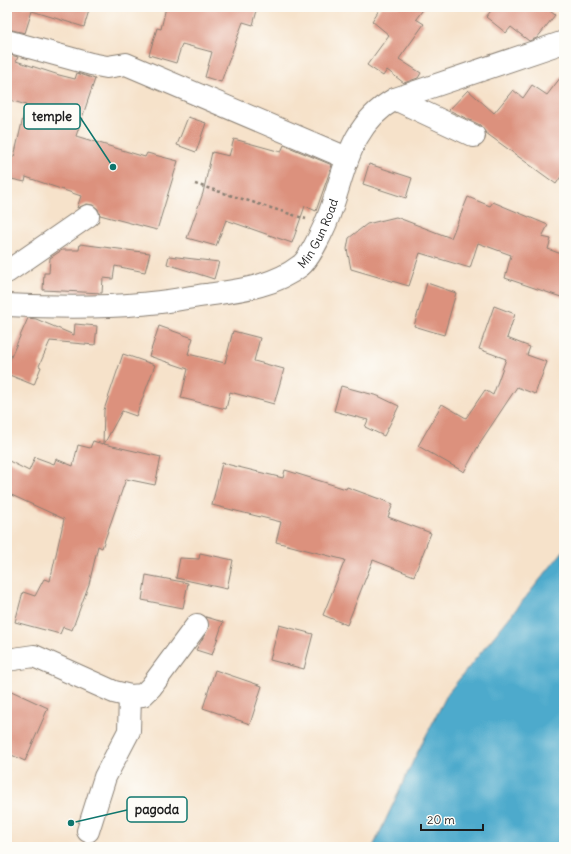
<svg xmlns="http://www.w3.org/2000/svg" width="571" height="854" viewBox="0 0 571 854" font-family="Delius,sans-serif">
	<style>
		.water { fill: #4daacc; stroke: #346374 }
		.building { fill: #dc917d }
		.lines { fill: none; stroke-linecap: round; stroke-linejoin: round }
		.minor-casing { stroke: #897f73; stroke-width: 24 }
		.path { stroke: #897f73; stroke-width: 2.5; stroke-dasharray: 3 3; stroke-linecap: butt }
		.minor { stroke: #fff; stroke-width: 22 }
		.labels { text-anchor: middle; stroke-width: 3.5; stroke-linejoin: round; paint-order: stroke }
		.street-label { font-size: 12px; fill: #1c1c1c; stroke: #fdfcf7 }
		.leader { fill: none; stroke: #0f766e; stroke-width: 1.5 }
		.callout-dot { fill: #0f766e; stroke: #fdfcf7; stroke-width: 1.5 }
		.callout { fill: #fdfcf7; stroke: #0f766e; stroke-width: 1.5 }
		.callout-label { font-size: 13px; text-anchor: middle; font-weight: bold; fill: #1c1c1c }
	</style>
	<rect width="100%" height="100%" fill="#fdfcf7"/>
	<filter id="ink" filterUnits="userSpaceOnUse"><feTurbulence type="fractalNoise" baseFrequency=".025" numOctaves="2"/><feDisplacementMap in="SourceGraphic" scale="8" xChannelSelector="R" yChannelSelector="G"/><feConvolveMatrix kernelMatrix="1 2 1 2 8 2 1 2 1" color-interpolation-filters="sRGB"/></filter>
	<filter id="wash" filterUnits="userSpaceOnUse"><feTurbulence type="fractalNoise" baseFrequency=".012" numOctaves="4" result="noise"/><feDisplacementMap in="SourceGraphic" scale="16" xChannelSelector="R" yChannelSelector="G"/><feGaussianBlur stdDeviation="0.9" result="paint"/><feColorMatrix in="noise" values="0 0 0 0 0 0 0 0 0 0 0 0 0 0 0 0 0 1.4 0 .05"/><feComposite in="paint" operator="in"/></filter>
	<g filter="url(#wash)">
		<rect width="100%" height="100%" fill="#f6e2ca"/>
		<path class="water" d="M564 550V847H373L415 757 448 693Z"/>
		<g id="blocks">
			<path class="building" d="M11 7H90L84 27 32 11 25 33 7 29V14L9 15Z
				M166 7H258L253 25 243 22 221 82 205 77 212 52 182 44 176 63 149 55 157 28 161 29Z
				M381 7H425L416 19 424 24 399 59 421 73 418 78 404 83 387 70 383 76 367 65 389 35 372 21Z
				M494 7H545L555 15 537 38 529 41 511 27 506 33 486 17Z
				M7 54 18 57 16 61 59 75 75 79 77 73 95 79 76 136 145 157 147 153 178 161 157 230 100 215 98 209 93 205 87 204 77 208 81 196 26 177 25 182 7 178V155L14 157 26 105 7 99Z
				M564 73V172L556 184 486 133 480 125 449 110 468 90 494 113 513 90 523 98 532 85 547 95Z
				M188 117 206 123 196 152 177 145Z
				M234 139 281 152 284 145 332 165 316 211 305 206 292 243 226 220 216 246 187 238 203 193 212 152 229 156Z
				M369 164 412 178 406 198 363 184Z
				M468 197 490 206 493 202 548 225 542 237 551 239 548 249 564 255V298L505 278 511 255 478 243 470 268 420 253 409 286 351 269 347 249 349 238 367 224 396 217 451 238Z
				M80 244 150 253 145 272 115 266 113 279 103 278 102 293 43 290 44 273H49L50 258 62 250H79Z
				M169 256 219 262 214 279 167 264Z
				M427 283 456 293 444 335 414 326Z
				M494 306 515 314 507 338 530 347 527 355 547 362 535 394 517 387 481 441 464 472 418 446 442 404 466 418 485 390 493 395 506 359 479 349Z
				M28 318 36 319 74 335 75 324 97 326 95 345 50 341 39 366 41 367 34 385 7 374V366Z
				M159 326 193 338 188 354 225 363 233 331 260 338 254 361 284 369 274 404 230 392 226 409 181 398 188 369 149 356Z
				M123 354 155 365 136 416 122 411 104 444 161 457 155 485 126 479 102 548 98 546 89 584 72 630 63 627 60 634 15 622 23 592 35 596 44 579 50 581 64 519 7 493V460L29 471 35 457 54 464 56 459 73 466 78 445 90 448 93 441 103 444 104 410Z
				M341 386 378 396 399 406 384 436 365 427 368 420 334 411Z
				M222 463 283 478 285 470 346 489 347 487 393 504 388 517 431 533 414 576 373 560 347 625 323 615 345 560 276 542 281 522 212 505Z
				M200 553 233 560 227 589 176 578 180 558 199 559Z
				M146 575 188 583 183 608 142 600Z
				M206 617 223 622 212 655 196 650 209 627Z
				M279 625 313 634 304 669 270 660Z
				M215 670 262 686 250 724 203 708Z
				M7 689 48 708 25 761 7 753Z"/>
		</g>
	</g>
	<g filter="url(#ink)">
		<use href="#blocks" fill-opacity="0" stroke="#897f73" stroke-width="1"/>
		<g class="lines">
			<defs>
				<g id="minor">
					<path d="M7 41 91 64 107 67 126 64 347 158"/>
					<path d="M395 99 474 136"/>
					<path d="M7 272 88 216"/>
					<path id="s1" d="M7 305C51 307 96 308 140 304 162 303 184 298 206 295 239 290 273 287 300 266 308 261 321 234 325 225 345 179 345 127 395 99L564 42"/>
					<path d="M7 660 34 656 114 692 130 696 143 695 151 687 197 625"/>
					<path d="M88 831 105 777 129 731 130 696"/>
				</g>
			</defs>
			<use href="#minor" class="minor-casing"/>
			<path class="path" d="M195 184 306 219"/>
			<use href="#minor" class="minor"/>
		</g>
	</g>
	<g class="labels">
		<g class="street-label">
			<text dy="4" stroke="none"><textPath href="#s1" startOffset="337">Min Gun Road</textPath></text>
		</g>
	</g>
	<path class="leader" d="M113 167L80 117M71 823L127 810"/>
	<g class="callout-dot">
		<circle cx="113" cy="167" r="4"/>
		<circle cx="71" cy="823" r="4"/>
	</g>
	<g class="callout">
		<rect x="24" y="104" width="56" height="25" rx="4"/>
		<rect x="127" y="797" width="60" height="25" rx="4"/>
	</g>
	<g class="callout-label">
		<text x="52" y="121">temple</text>
		<text x="157" y="814">pagoda</text>
	</g>
	<rect width="571" height="854" fill="none" stroke="#fdfcf7" stroke-width="24"/>
	<path d="M421 824v6h62v-6" fill="none" stroke="#1c1c1c" stroke-width="2"/>
	<text x="427" y="824" font-size="12" fill="#1c1c1c" stroke="#fdfcf7" stroke-width="3" paint-order="stroke">20 m</text>
</svg>
